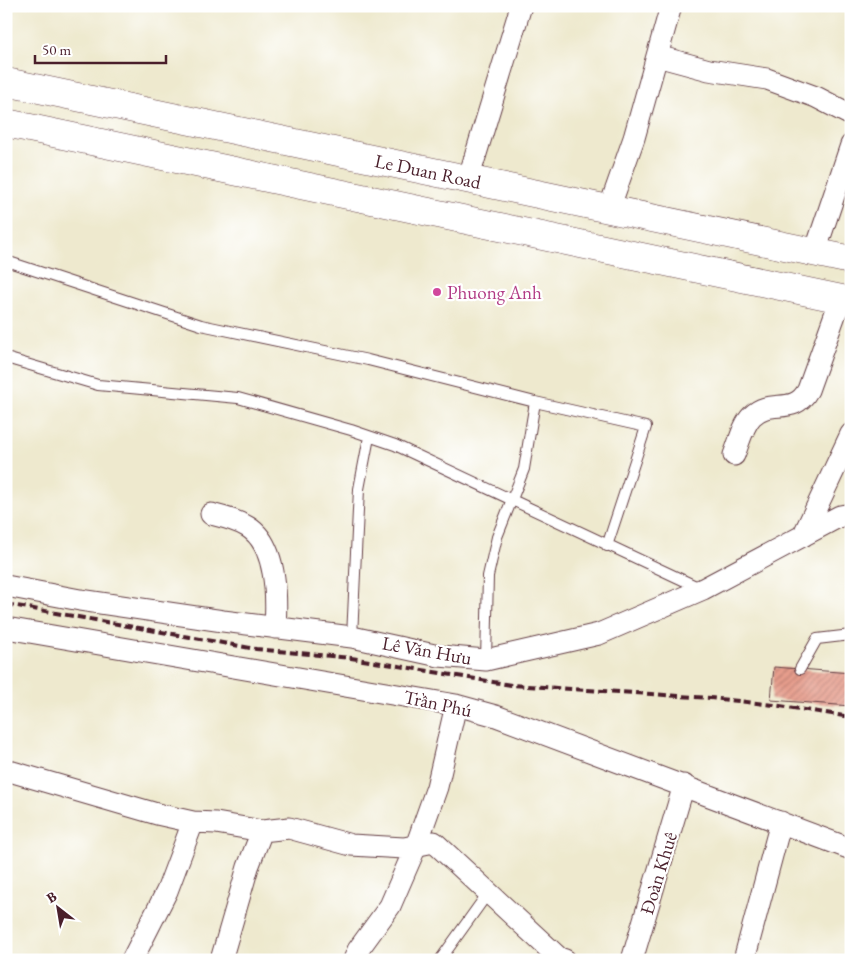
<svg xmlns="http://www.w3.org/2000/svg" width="857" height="966" viewBox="0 0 857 966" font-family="'EB Garamond',serif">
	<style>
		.building { fill: url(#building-hatch) }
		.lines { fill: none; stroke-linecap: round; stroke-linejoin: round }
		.service-casing { stroke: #633d43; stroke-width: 12 }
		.minor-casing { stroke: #633d43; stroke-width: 23 }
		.trunk-casing { stroke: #633d43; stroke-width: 29 }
		.service { stroke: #fff; stroke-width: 10 }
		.minor { stroke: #fff; stroke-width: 21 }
		.trunk { stroke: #fff; stroke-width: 28 }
		.rail { stroke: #4a1f2b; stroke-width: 4; stroke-dasharray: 8 4; stroke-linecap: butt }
		.hotel-dot { fill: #d1479c; stroke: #fff; stroke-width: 2 }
		.labels { text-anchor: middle; stroke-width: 4.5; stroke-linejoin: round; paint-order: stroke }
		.street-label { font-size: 19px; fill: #4a1f2b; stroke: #fff }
		.hotel-label { font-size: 19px; fill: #b23c85; stroke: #fff; text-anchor: start }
	</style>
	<defs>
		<pattern id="building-hatch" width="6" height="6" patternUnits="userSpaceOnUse" patternTransform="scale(1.25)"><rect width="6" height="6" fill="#e69d8c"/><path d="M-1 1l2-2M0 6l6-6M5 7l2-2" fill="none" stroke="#bc7f73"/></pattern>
	</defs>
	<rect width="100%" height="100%" fill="#fff"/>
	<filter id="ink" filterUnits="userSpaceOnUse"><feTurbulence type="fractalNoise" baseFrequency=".02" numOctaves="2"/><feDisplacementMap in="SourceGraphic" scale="10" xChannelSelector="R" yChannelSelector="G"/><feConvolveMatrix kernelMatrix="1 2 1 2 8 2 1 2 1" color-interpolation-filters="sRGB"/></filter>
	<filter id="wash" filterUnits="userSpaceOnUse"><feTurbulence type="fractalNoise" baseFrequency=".0096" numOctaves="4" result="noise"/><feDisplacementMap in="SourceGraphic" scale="20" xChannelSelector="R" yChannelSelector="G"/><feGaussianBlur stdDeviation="1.12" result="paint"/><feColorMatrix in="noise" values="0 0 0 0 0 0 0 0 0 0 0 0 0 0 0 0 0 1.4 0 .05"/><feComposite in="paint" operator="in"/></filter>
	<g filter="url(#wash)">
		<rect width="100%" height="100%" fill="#eee9ce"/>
		<g id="blocks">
			<path class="building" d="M774 667 851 673V706L771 700Z"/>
		</g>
	</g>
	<g filter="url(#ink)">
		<use href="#blocks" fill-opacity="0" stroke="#633d43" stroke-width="1"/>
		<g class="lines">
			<defs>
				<path id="service" d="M6 261 201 325 368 360 535 402 646 427 607 546
					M6 358 98 385 238 398 351 430 395 445 702 589
					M352 637 359 489 369 437
					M486 660 488 576 497 537 524 469 535 402
					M800 669 817 639 851 635
					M440 960 488 893"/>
				<path id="minor" d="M657 56 709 70 767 79 816 97 851 115
					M468 180 521 6
					M609 209 634 138 671 6
					M815 252 851 145
					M734 455C739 443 743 425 752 416 771 397 793 417 808 390L841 298
					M211 514C223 517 237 520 248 527 277 545 277 598 275 628
					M803 536 851 434
					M6 586 80 600 223 621 352 637 439 656 486 660 599 634 703 589 840 516 851 514
					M6 628 456 705 496 716 851 849
					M6 770 157 814 193 822 216 823 262 831
					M132 960 167 891 193 822
					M221 960 248 867 262 831 289 828 351 845 404 848 434 842 559 958 565 960
					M354 960 358 950 390 906 416 846 437 787 456 705
					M632 960 684 785
					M744 960 781 822"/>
				<path id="trunk" d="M6 82 851 260
					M6 123 851 301"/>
			</defs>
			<use href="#service" class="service-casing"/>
			<use href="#minor" class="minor-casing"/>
			<use href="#trunk" class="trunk-casing"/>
			<use href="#service" class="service"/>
			<use href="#minor" class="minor"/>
			<use href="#trunk" class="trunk"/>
			<path class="rail" d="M6 604 256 649 351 658 511 685 711 698 774 705 851 717"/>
		</g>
	</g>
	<circle class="hotel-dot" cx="437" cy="292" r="5"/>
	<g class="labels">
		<g class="street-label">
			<text transform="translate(428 171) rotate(12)" y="7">Le Duan Road</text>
			<text transform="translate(427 650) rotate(10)" y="7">Lê Văn Hưu</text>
			<text transform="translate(438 703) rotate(12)" y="7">Trần Phú</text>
			<text transform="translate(658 873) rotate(-73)" y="7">Đoàn Khuê</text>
		</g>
		<g class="hotel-label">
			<text x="447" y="299">Phuong Anh</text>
		</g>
	</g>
	<rect width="857" height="966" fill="none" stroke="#fff" stroke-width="25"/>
	<g transform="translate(58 908) rotate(329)" stroke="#ffffff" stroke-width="4" paint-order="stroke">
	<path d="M0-4L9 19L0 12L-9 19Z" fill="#4a1f2b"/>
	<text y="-8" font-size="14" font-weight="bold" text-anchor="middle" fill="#4a1f2b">B</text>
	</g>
	<path d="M35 55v8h131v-8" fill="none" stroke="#4a1f2b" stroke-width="2.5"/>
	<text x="42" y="55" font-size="15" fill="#4a1f2b" stroke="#ffffff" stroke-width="4" paint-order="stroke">50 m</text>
</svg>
